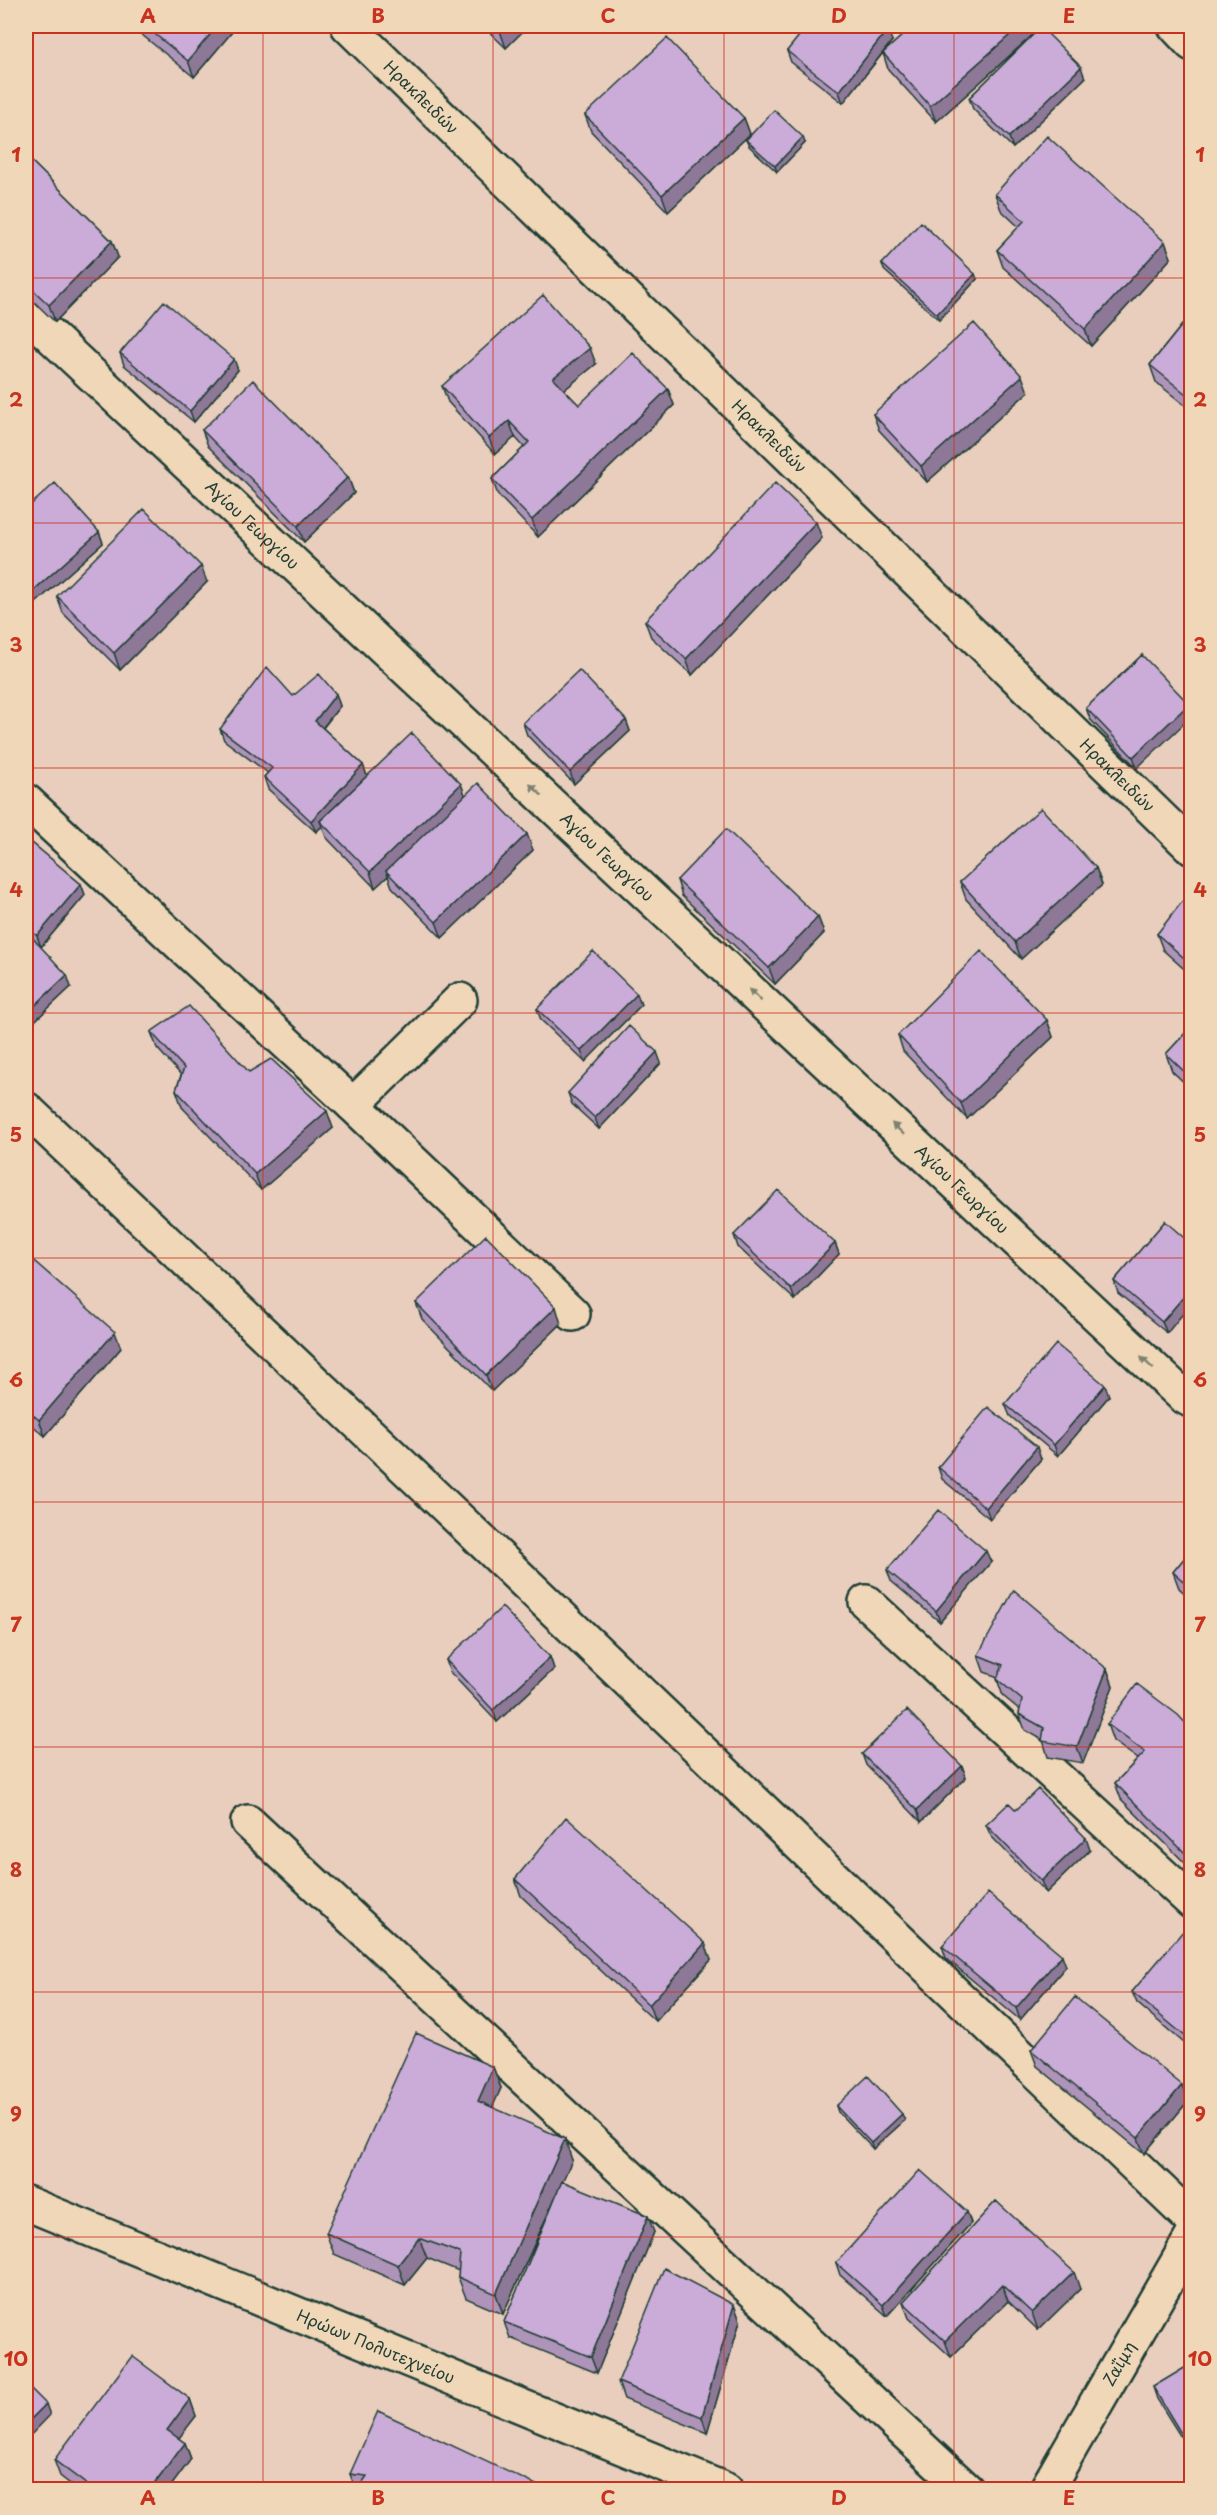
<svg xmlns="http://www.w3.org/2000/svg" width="1217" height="2515" viewBox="0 0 1217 2515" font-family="'Playpen Sans',sans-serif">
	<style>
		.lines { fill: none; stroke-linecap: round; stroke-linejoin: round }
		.minor-casing { stroke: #1f3d34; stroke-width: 38 }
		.tertiary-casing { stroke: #1f3d34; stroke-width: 38 }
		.minor { stroke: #f0d7b8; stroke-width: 33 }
		.tertiary { stroke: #f0d7b8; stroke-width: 33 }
		.wall { fill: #af94ba; stroke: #1f3d34; stroke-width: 1.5 }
		.shaded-wall { fill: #8e7897; stroke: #1f3d34; stroke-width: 1.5 }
		.building { fill: #cbacd8; stroke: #1f3d34; stroke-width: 1.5 }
		.oneway { fill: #7d826f }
		.grid { fill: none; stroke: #c8321e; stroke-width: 1.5; stroke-opacity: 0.55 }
		.labels { text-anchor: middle; stroke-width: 5; stroke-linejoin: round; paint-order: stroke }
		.street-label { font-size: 16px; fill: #1f3d34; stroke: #f0d7b8 }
		.neatline { fill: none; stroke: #c8321e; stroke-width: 2 }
		.grid-label { font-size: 20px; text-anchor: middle; font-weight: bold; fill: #c8321e }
	</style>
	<rect width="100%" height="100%" fill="#e9cebe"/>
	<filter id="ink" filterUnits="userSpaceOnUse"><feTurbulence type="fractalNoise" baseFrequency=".0167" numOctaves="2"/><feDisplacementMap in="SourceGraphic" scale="12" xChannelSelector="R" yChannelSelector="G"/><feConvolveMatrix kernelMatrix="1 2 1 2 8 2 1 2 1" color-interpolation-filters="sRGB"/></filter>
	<g filter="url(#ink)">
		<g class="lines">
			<defs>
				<g id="minor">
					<path id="s1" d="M348 26 1192 848"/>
					<path d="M1175 26 1192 44"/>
					<path id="s2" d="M26 313 1183 1396 1192 1401"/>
					<path d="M26 801 353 1105 573 1314"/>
					<path d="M353 1105 460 1000"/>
					<path d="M26 1109 419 1481 1192 2220"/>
					<path d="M866 1602 1192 1902"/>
					<path d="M248 1822 967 2490"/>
				</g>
				<g id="tertiary">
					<path id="s3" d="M26 2203 726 2490"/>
					<path id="s4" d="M1046 2490 1192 2237"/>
				</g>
			</defs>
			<use href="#minor" class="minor-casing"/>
			<use href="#tertiary" class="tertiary-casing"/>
			<use href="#minor" class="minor"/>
			<use href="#tertiary" class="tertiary"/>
		</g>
		<path class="wall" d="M131 26H237L194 77Z
			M483 26H528L506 48Z
			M913 26H1035L1037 31 1085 78 1013 148 973 109 969 98 1034 34 936 122 888 69 883 53 843 103 791 62 787 51 892 41 883 53Z
			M585 115 744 118 750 134 668 212 591 131Z
			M746 140 805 143 777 172 749 146Z
			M26 156 112 241 118 257 55 322 26 294Z
			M995 194 1165 242 1171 258 1091 346 1003 267 997 250 1019 227 1001 210Z
			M882 264 977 279 939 320 884 270Z
			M1191 314V410L1156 382 1150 365Z
			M120 353 238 370 194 422 124 365Z
			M596 364 564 390 579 405 668 389 674 405 538 537 498 495 492 479 524 447 515 437 495 454 448 402 442 386Z
			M1028 392 927 482 879 430 873 414Z
			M202 430 348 477 354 493 304 542 208 446Z
			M26 509 99 532 103 543 30 608 26 604Z
			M822 538 692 675 651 637 645 621Z
			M207 582 120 670 63 613 57 596Z
			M1142 655 1137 768 1090 719 1086 708Z
			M336 694 340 706 323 728 363 765 367 776 461 784 465 795 533 850 442 938 392 887 388 876 375 888 326 837 322 826 316 832 268 789 264 777 268 773 224 740 220 729 293 696Z
			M626 720 630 731 574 784 527 735 523 723Z
			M26 838 81 884 85 895 41 947 38 945 71 987 26 1029Z
			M1096 868 1102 885 1021 959 966 899 960 882Z
			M677 880 818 917 824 933 775 984 682 896Z
			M1191 905V975L1163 950 1157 934Z
			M637 994 641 1005 585 1062 541 1020 537 1009Z
			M1047 1020 1053 1037 967 1119 903 1051 898 1035Z
			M1191 1027V1089L1172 1071 1166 1054Z
			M151 1032 249 1072 333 1128 261 1190 182 1107 176 1090 181 1075 157 1048Z
			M661 1063 599 1129 572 1104 568 1093Z
			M1165 1221 1167 1333 1118 1293 1114 1281Z
			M734 1235 835 1243 839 1254 795 1300 738 1247Z
			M26 1254 121 1348 45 1436 26 1420Z
			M416 1303 561 1324 492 1391 422 1319Z
			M1105 1385 1109 1396 1058 1456 1010 1416 1005 1404Z
			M1041 1459 990 1519 942 1479 938 1467Z
			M1191 1550V1599L1179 1588 1173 1572Z
			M991 1562 940 1622 891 1581 887 1570Z
			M978 1655 1107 1669 1113 1686 1083 1763 1048 1757 1043 1740 1025 1730 1019 1714 1020 1710 1003 1696 997 1679 998 1677 984 1672Z
			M550 1657 554 1669 497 1722 450 1672 446 1660Z
			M1107 1724 1191 1729V1869L1121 1799 1115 1783 1138 1759 1113 1741Z
			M862 1754 962 1766 966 1777 921 1822 866 1765Z
			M1016 1810 1090 1850 1046 1893 991 1836 986 1825Z
			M515 1879 711 1960 655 2021 521 1896Z
			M1191 1936V2049L1137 2003 1132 1992Z
			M942 1946 1066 1966 1020 2020 946 1958Z
			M1031 2050 1188 2101 1144 2154 1037 2066Z
			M493 2067 501 2088 492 2107 572 2160 562 2181 654 2232 597 2373 510 2338 504 2322 552 2206 503 2314 466 2298 458 2277 459 2271 427 2258 405 2285 334 2254 326 2233Z
			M836 2106 905 2120 873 2149 838 2112Z
			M996 2201 1080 2289 1038 2330 1008 2301 951 2357 909 2318 903 2302Z
			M967 2212 971 2223 887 2316 840 2275 836 2263Z
			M734 2305 740 2321 707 2433 624 2399 618 2382Z
			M1191 2364V2444L1187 2447 1157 2399 1153 2387Z
			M190 2399 196 2416 178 2438 185 2443 191 2459 168 2490H78L60 2476 54 2460Z
			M350 2474 547 2490H356Z"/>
		<path class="shaded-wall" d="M217 26H237L194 77 188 61Z
			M506 26H528L506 48 500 31Z
			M1020 26H1035L1037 31 936 122 930 106Z
			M888 29 892 41 843 103 839 92Z
			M1081 67 1085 78 1013 148 1009 137Z
			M744 118 750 134 668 212 662 195Z
			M803 137 805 143 777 172 775 166Z
			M112 241 118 257 55 322 49 305Z
			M1165 242 1171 258 1091 346 1085 329Z
			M975 274 977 279 939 320 937 314Z
			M590 348 596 364 559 394 553 378Z
			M234 359 238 370 194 422 190 411Z
			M1022 376 1028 392 927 482 921 466Z
			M668 389 674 405 538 537 532 520Z
			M509 421 515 437 495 454 489 438Z
			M348 477 354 493 304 542 298 526Z
			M816 522 822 538 692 675 686 659Z
			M99 532 103 543 30 608 26 597Z
			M201 566 207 582 120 670 114 653Z
			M336 694 340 706 319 732 315 721Z
			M1189 704 1191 711V717L1137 768 1133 757Z
			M626 720 630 731 574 784 570 772Z
			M363 765 367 776 320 821 322 826 316 832 311 821Z
			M461 784 467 800 386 871 388 876 375 888 370 872Z
			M527 834 533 850 442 938 436 922Z
			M1096 868 1102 885 1021 959 1015 942Z
			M81 884 85 895 41 947 37 936Z
			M818 917 824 933 775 984 769 968Z
			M67 975 71 987 26 1029V1014Z
			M637 994 641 1005 585 1062 581 1051Z
			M1047 1020 1053 1037 967 1119 961 1103Z
			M657 1052 661 1063 599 1129 595 1118Z
			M327 1111 333 1128 261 1190 255 1174Z
			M835 1243 839 1254 795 1300 791 1289Z
			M1191 1288V1304L1167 1333 1162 1322Z
			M556 1307 561 1324 492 1391 486 1375Z
			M115 1332 121 1348 45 1436 39 1420Z
			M1105 1385 1109 1396 1058 1456 1054 1445Z
			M1037 1447 1041 1459 990 1519 986 1508Z
			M986 1551 991 1562 940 1622 936 1611Z
			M550 1657 554 1669 497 1722 493 1710Z
			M1107 1669 1113 1686 1083 1763 1077 1747Z
			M962 1766 966 1777 921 1822 917 1810Z
			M1086 1838 1090 1850 1046 1893 1041 1881Z
			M705 1943 711 1960 655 2021 649 2005Z
			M1062 1955 1066 1966 1020 2020 1016 2008Z
			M493 2067 501 2088 486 2122 478 2101Z
			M1182 2085 1188 2101 1144 2154 1138 2138Z
			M902 2114 905 2120 873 2149 871 2143Z
			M565 2139 572 2160 503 2314 496 2294Z
			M967 2212 971 2223 887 2316 883 2305Z
			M648 2216 654 2232 597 2373 591 2357Z
			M419 2238 427 2258 405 2285 398 2265Z
			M1074 2272 1080 2289 1038 2330 1032 2313Z
			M1002 2285 1008 2301 951 2357 945 2341Z
			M734 2305 740 2321 707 2433 702 2417Z
			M190 2399 196 2416 173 2446 167 2430Z
			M46 2404 50 2415 26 2440V2424Z
			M185 2443 191 2459 168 2490H150Z"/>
		<path class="building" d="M145 26H217L188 61Z
			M494 26H506L500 31Z
			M807 26H884L888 29 839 92 787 51Z
			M913 26H1020L930 106 883 53Z
			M1041 27 1081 67 1009 137 969 98Z
			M667 38 744 118 662 195 585 115Z
			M774 110 803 137 775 166 746 140Z
			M1047 136 1165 242 1085 329 997 250 1024 221 995 194Z
			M26 156 112 241 49 305 26 283Z
			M921 222 975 274 937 314 882 264Z
			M543 295 590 348 553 378 579 405 633 353 668 389 532 520 492 479 529 442 509 421 489 438 442 386Z
			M164 301 234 359 190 411 120 353Z
			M1191 314V398L1150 365Z
			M974 323 1022 376 921 466 873 414Z
			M253 380 348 477 298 526 202 430Z
			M55 483 99 532 26 597V509Z
			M775 483 816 522 686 659 645 621Z
			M144 509 201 566 114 653 57 596Z
			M1142 655 1189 704 1133 757 1086 708Z
			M267 667 293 696 319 674 336 694 315 721 363 765 311 821 264 777 272 768 220 729Z
			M579 670 626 720 570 772 523 723Z
			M412 733 461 784 370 872 320 821Z
			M478 783 527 834 436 922 386 871Z
			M1041 808 1096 868 1015 942 960 882Z
			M726 829 818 917 769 968 677 880Z
			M26 838 81 884 37 936 26 926Z
			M1184 899 1191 905V964L1157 934Z
			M26 931 67 975 26 1014Z
			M593 951 637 994 581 1051 537 1009Z
			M981 951 1047 1020 961 1103 898 1035Z
			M189 1006 249 1072 271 1059 327 1111 255 1174 176 1090 184 1068 151 1032Z
			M629 1026 657 1052 595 1118 568 1093Z
			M1191 1027V1078L1166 1054Z
			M778 1190 835 1243 791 1289 734 1235Z
			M1165 1221 1191 1244V1288L1162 1322 1114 1281Z
			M486 1235 556 1307 486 1375 416 1303Z
			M26 1254 115 1332 39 1420 26 1409Z
			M1056 1344 1105 1385 1054 1445 1005 1404Z
			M988 1407 1037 1447 986 1508 938 1467Z
			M938 1510 986 1551 936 1611 887 1570Z
			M1191 1550V1588L1173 1572Z
			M1014 1590 1107 1669 1077 1747 1042 1741 1044 1728 1019 1714 1022 1700 997 1679 1003 1665 978 1655Z
			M502 1607 550 1657 493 1710 446 1660Z
			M1137 1684 1178 1715 1191 1729V1859L1115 1783 1145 1752 1107 1724Z
			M907 1710 962 1766 917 1810 862 1754Z
			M1038 1789 1086 1838 1041 1881 986 1825 1009 1803 1016 1810Z
			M566 1817 705 1943 649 2005 515 1879Z
			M988 1893 1062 1955 1016 2008 942 1946Z
			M1184 1930 1191 1936V2041L1132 1992Z
			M1075 1997 1182 2085 1138 2138 1031 2050Z
			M416 2033 493 2067 478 2101 565 2139 496 2294 458 2277 460 2253 419 2238 398 2265 326 2233Z
			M868 2076 902 2114 871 2143 836 2106Z
			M920 2170 967 2212 883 2305 836 2263Z
			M562 2181 648 2216 591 2357 504 2322Z
			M996 2201 1074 2272 1032 2313 1002 2285 945 2341 903 2302Z
			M664 2268 734 2305 702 2417 618 2382Z
			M132 2356 190 2399 167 2430 185 2443 150 2490H94L54 2460Z
			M1191 2364V2430L1182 2435 1153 2387Z
			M26 2384 46 2404 26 2424Z
			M378 2411 547 2490H357L367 2476 350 2474Z"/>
		<defs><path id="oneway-solid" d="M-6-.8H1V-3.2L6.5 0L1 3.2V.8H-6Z" transform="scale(1.5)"/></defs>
		<g class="oneway">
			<use href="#oneway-solid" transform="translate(536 790) rotate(-137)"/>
			<use href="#oneway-solid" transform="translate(755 995) rotate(-137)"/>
			<use href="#oneway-solid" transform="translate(898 1129) rotate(-137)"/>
			<use href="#oneway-solid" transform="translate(1147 1363) rotate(-137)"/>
		</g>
	</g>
	<path class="grid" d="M263 26V2490M493 26V2490M724 26V2490M954 26V2490M26 278H1192M26 523H1192M26 768H1192M26 1013H1192M26 1258H1192M26 1502H1192M26 1747H1192M26 1992H1192M26 2237H1192"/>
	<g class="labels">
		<g class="street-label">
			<text dy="6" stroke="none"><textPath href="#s1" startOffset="102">Ηρακλειδών</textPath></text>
			<text dy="6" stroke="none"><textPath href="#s1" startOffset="588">Ηρακλειδών</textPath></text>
			<text dy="6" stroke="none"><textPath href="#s2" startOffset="310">Αγίου Γεωργίου</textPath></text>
			<text dy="6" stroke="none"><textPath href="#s1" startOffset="1074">Ηρακλειδών</textPath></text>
			<text dy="6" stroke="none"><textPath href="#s2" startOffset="796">Αγίου Γεωργίου</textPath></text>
			<text dy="6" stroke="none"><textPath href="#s2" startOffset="1282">Αγίου Γεωργίου</textPath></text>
			<text dy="6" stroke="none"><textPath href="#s3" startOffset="378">Ηρώων Πολυτεχνείου</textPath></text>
			<text dy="6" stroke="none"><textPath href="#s4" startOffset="146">Ζαΐμη</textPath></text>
		</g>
	</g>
	<rect width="1217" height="2515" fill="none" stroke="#f0d7b8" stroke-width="66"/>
	<rect x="33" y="33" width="1151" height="2449" class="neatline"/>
	<g class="grid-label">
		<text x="148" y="23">A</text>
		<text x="378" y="23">B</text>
		<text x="608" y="23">C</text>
		<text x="839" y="23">D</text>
		<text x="1069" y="23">E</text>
		<text x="16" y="162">1</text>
		<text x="1200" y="162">1</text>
		<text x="16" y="407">2</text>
		<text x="1200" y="407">2</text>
		<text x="16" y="652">3</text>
		<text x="1200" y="652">3</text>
		<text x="16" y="897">4</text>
		<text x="1200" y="897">4</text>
		<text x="16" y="1142">5</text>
		<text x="1200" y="1142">5</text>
		<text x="16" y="1387">6</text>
		<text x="1200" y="1387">6</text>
		<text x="16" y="1632">7</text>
		<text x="1200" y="1632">7</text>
		<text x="16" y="1877">8</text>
		<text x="1200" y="1877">8</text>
		<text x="16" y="2121">9</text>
		<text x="1200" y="2121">9</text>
		<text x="16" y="2366">10</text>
		<text x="1200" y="2366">10</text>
		<text x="148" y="2505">A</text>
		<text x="378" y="2505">B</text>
		<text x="608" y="2505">C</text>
		<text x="839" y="2505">D</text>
		<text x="1069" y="2505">E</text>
	</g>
</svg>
